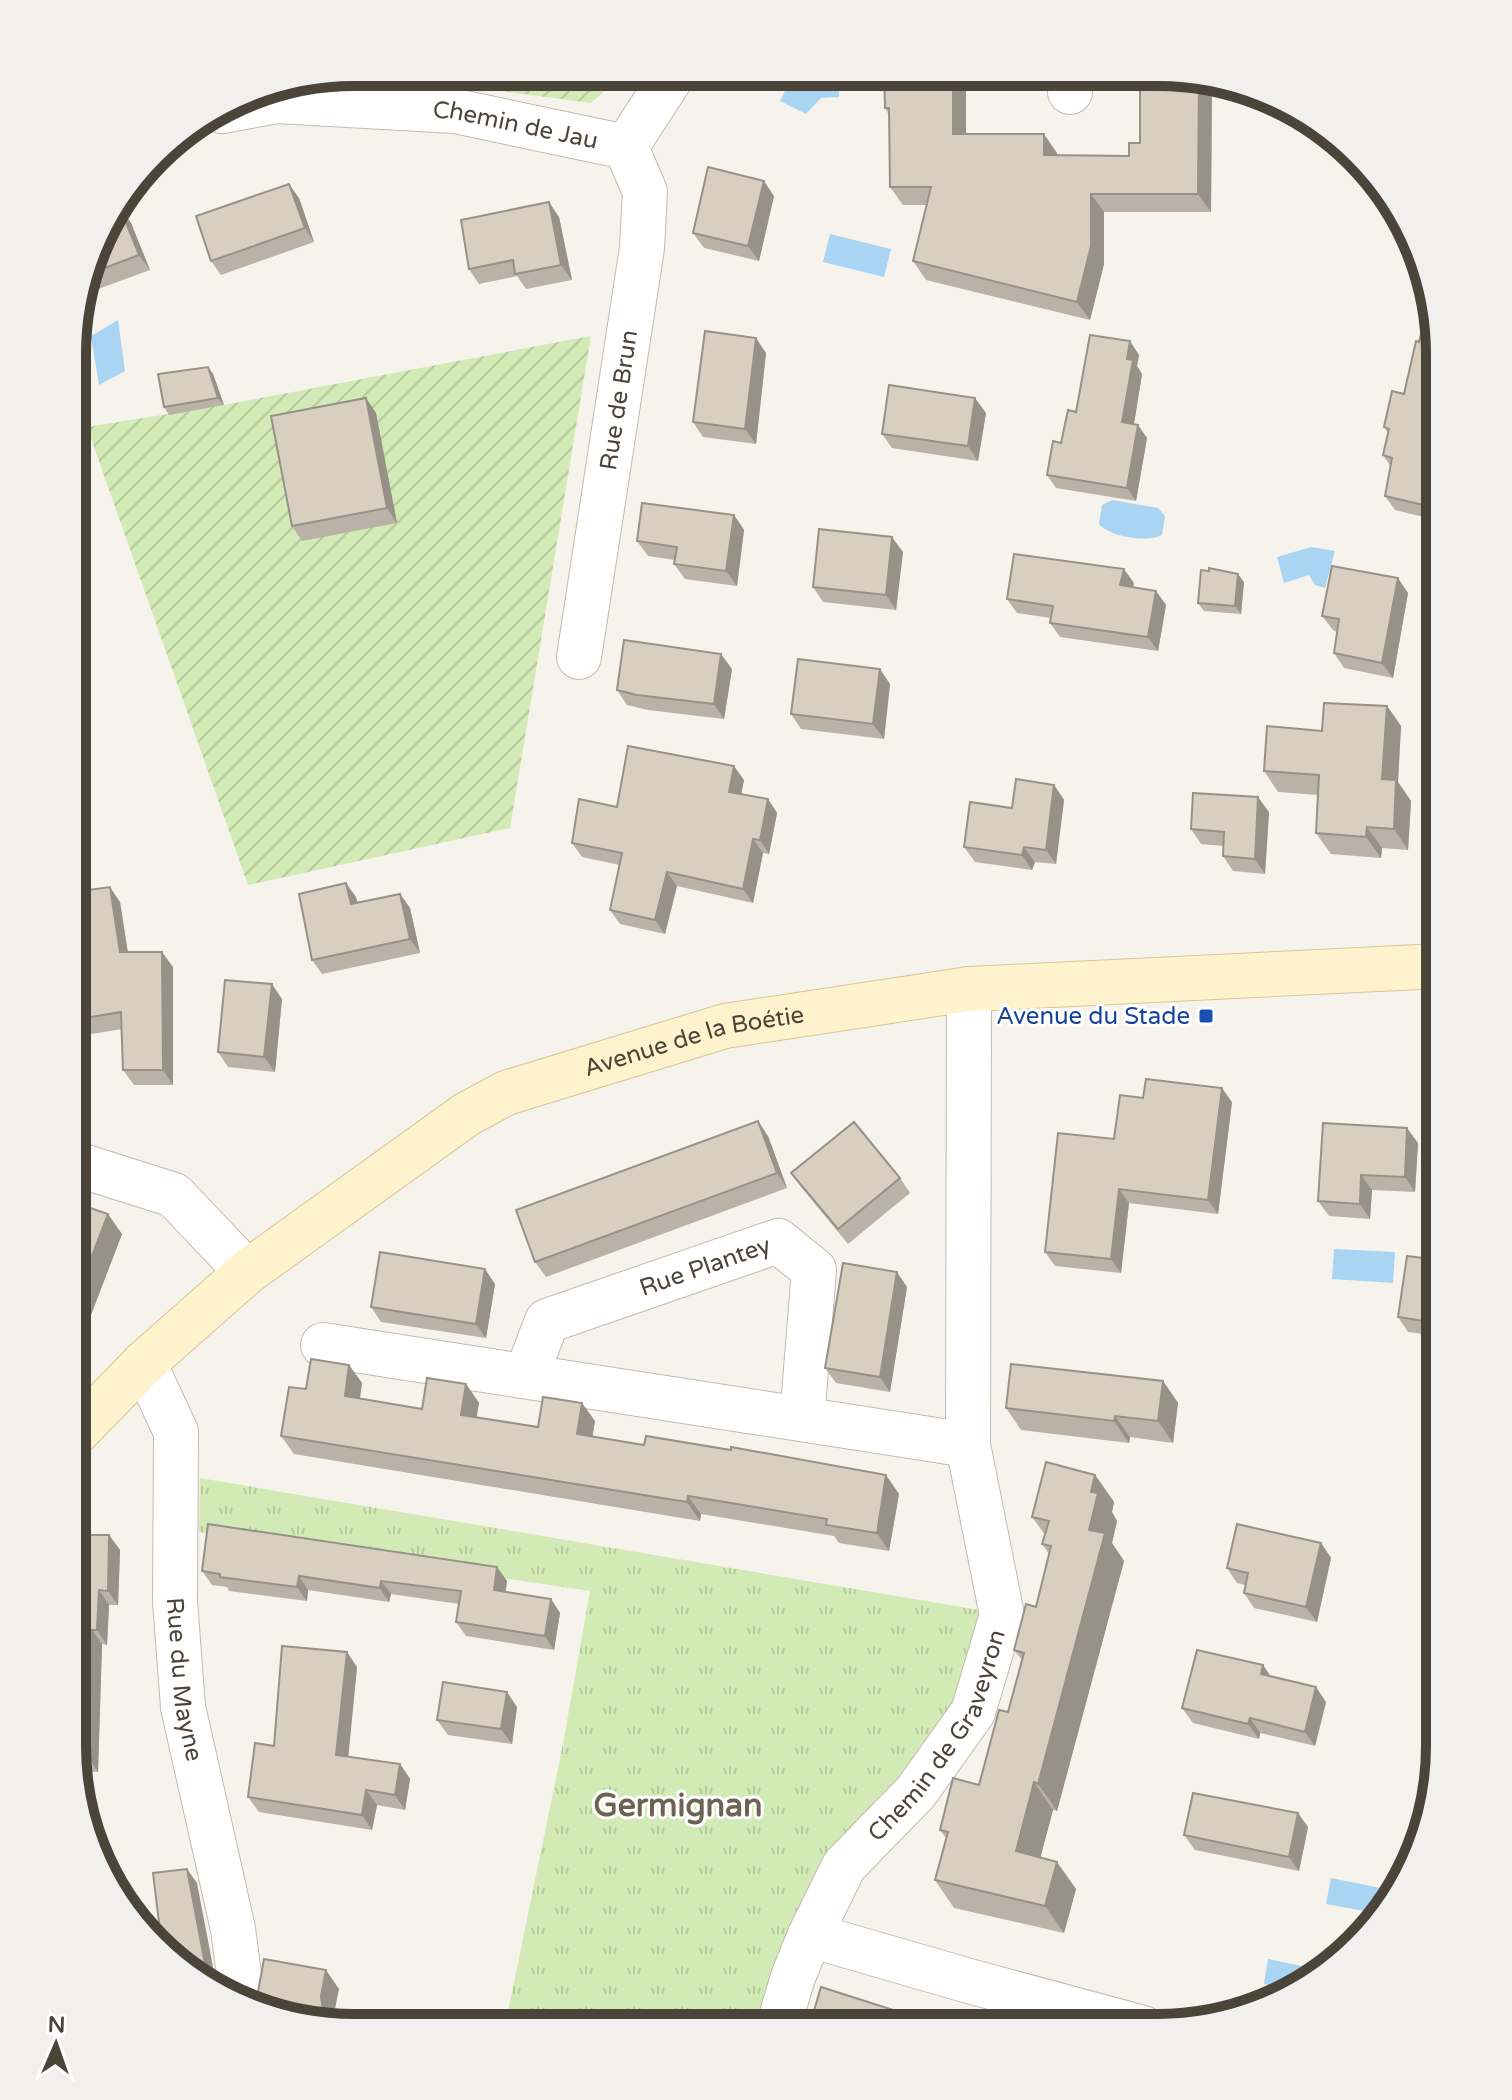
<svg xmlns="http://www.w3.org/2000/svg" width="1512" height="2100" viewBox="0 0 1512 2100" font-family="'Varela Round',sans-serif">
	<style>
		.grass { fill: url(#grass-tufts) }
		.garden { fill: url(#garden-furrows) }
		.water { fill: #a9d4f2 }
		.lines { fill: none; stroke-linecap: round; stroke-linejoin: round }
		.street-casing { stroke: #c2bbae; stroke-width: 46 }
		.secondary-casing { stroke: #d6c79b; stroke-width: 46 }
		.street { stroke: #fff; stroke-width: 44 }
		.secondary { stroke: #fff3cd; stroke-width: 44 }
		.wall { fill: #bab2a6 }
		.shaded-wall { fill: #979187 }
		.building { fill: #d8cfc1; stroke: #979187; stroke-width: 2 }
		.transit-dot { fill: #1a4fb4; stroke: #fff; stroke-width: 3 }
		.labels { text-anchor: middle; stroke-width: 6; stroke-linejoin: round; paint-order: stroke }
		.street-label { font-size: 24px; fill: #4b4439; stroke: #fff }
		.transit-label { font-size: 24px; fill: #164399; stroke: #fff; text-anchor: end }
		.district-label { font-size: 32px; font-weight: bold; fill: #6e6250; stroke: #fff }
		.rim { fill: none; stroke: #4b4439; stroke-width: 10 }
	</style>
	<defs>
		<pattern id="grass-tufts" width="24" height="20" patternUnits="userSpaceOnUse" patternTransform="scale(2)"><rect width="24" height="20" fill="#d2eab5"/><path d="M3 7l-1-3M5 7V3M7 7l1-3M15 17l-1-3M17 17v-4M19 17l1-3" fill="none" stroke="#b6ca9c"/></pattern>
		<pattern id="garden-furrows" width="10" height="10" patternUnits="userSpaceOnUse" patternTransform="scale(2)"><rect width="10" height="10" fill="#d2eab5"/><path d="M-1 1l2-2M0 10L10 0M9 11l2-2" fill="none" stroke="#b6ca9c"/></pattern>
	</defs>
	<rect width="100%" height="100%" fill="#f6f3ec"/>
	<path class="grass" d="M200 1478 991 1612 990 1661 768 2027 505 2026 563 1744 590 1591 199 1532Z"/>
	<path class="garden" d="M357 72 624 73 591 103Z
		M591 336 510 828 248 885 87 427 224 405Z"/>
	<path class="water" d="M794 73H839V97L821 98 806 114 780 101Z
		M830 234 891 249 884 277 823 262Z
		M118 320 125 371 99 385 91 336Z
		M1112 500 1158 508 1165 516 1162 535C1146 543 1111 537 1099 524L1102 505Z
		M1311 547 1335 551 1325 588 1315 585 1309 575 1284 583 1277 557Z
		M1334 1249 1395 1252 1393 1283 1332 1279Z
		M1331 1878 1381 1888 1375 1913 1326 1904Z
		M1268 1959 1317 1969 1293 1990 1264 1984Z"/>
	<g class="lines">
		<defs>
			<g id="street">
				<path d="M1070 74V92"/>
				<path id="s1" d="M222 111 277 101 455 111 626 147 674 73"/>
				<path id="s2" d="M579 657 642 248 645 192 626 147"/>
				<path d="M73 1163 174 1195 247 1272"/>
				<path d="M323 1345 968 1445"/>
				<path id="s3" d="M144 1363 176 1432 175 1601 183 1707 233 1929 242 1997"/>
				<path id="s4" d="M526 1376 547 1321 778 1241 814 1270 802 1419"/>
				<path d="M810 1935 969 1981 1143 2028"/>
				<path id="s5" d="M778 2027 793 1977 810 1935 844 1866 916 1792 973 1712 1002 1615 968 1445 969 989"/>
			</g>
			<g id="secondary">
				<path id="s6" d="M73 1436 144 1363 247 1272 467 1114 506 1093 725 1026 969 989 1440 966"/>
			</g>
		</defs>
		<use href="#street" class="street-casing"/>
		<use href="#secondary" class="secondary-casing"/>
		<use href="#street" class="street"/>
		<use href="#secondary" class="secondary"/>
	</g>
	<path class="wall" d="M884 74H956L966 88V134L1057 153V155L1129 156 1195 74 1212 81 1211 212H1104V264L1090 320 926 280 913 261 927 205H903L890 187 889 115 885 108Z
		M774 196 759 261 704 248 693 233Z
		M299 198 314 242 221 275 211 261Z
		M120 208 131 223 150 270 82 295 110 213Z
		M559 217 572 280 526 289 517 276 479 284 469 269Z
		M766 353 756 444 703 437 693 422Z
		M1440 354V521L1395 510 1385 496 1391 467 1383 455 1388 433 1384 427 1404 394Z
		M1139 355 1137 366 1142 374 1134 424 1147 438 1136 501 1056 488 1047 475 1076 412Z
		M208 367 213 374 224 405 169 415 164 407Z
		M366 398 376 413 397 523 302 541 292 526Z
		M986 413 978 461 892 448 882 434Z
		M734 515 744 530 737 586 685 579 674 564 675 560 648 556 637 541Z
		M903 552 896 610 823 602 813 587Z
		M1244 582 1241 614 1204 611 1198 603Z
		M1134 583 1133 587 1156 591 1166 605 1158 651 1060 637 1050 623 1051 618 1017 613 1007 599Z
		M1408 593 1393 678 1344 668 1334 653 1337 632 1333 630 1322 616Z
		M732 669 724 719 648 710 627 705 617 690Z
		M890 684 884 739 801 729 791 714Z
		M1387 706 1401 726 1398 782 1411 801 1408 850 1382 848 1381 858 1331 854 1316 833 1318 795 1278 792 1264 771 1322 731Z
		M744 780 741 794 768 799 777 813 769 854 763 853 753 903 677 886 665 934 620 924 610 910 620 865 582 857 572 843 617 807Z
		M1054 785 1064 800 1056 864 1035 862 1032 870 975 862 964 847 1012 808Z
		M1269 812 1265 874 1233 871 1223 856V846L1201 844 1191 829Z
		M400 894 410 908 420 953 322 974 312 960 356 897 357 902Z
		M120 902 128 952 173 967V1085H134L123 1070 122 1029 73 1037V953L84 951Z
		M282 999 275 1072 228 1067 218 1052Z
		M1143 1098 1232 1102 1218 1214 1129 1203 1121 1273 1055 1266 1045 1252Z
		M1323 1123 1418 1143 1415 1192 1372 1190 1370 1219 1329 1216 1318 1201Z
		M768 1136 787 1188 546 1277 535 1262Z
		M791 1173 900 1178 910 1193 848 1244 802 1188Z
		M73 1202 122 1234 81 1341 73 1338Z
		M1440 1260V1336L1408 1332 1398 1317Z
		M495 1284 486 1338 381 1322 371 1307Z
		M907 1287 890 1392 836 1383 825 1368Z
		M349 1365 362 1383 360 1399 422 1409 466 1384 479 1403 476 1417 538 1427 595 1421 592 1436 899 1494 889 1551 839 1543 834 1536 701 1514 700 1521 294 1454 281 1436 306 1389Z
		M1163 1381 1178 1403 1173 1443 1130 1437 1129 1443 1021 1430 1006 1408Z
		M1095 1475 1114 1502 1112 1512 1117 1521 1112 1543 1124 1561 1057 1811 1053 1810 1040 1857 1076 1889 1064 1933 954 1908 935 1880 946 1838 940 1830 979 1785 1008 1712 1022 1660 1014 1650 1036 1607 1049 1554 1042 1544 1045 1535 1032 1517Z
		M109 1535 120 1550 118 1605H109L107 1645 102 1644 98 1772 78 1771 72 1746Z
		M1321 1543 1331 1558 1317 1622 1254 1608 1244 1593 1245 1585 1237 1583 1227 1568Z
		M497 1567 507 1581 505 1592 551 1599 560 1613 554 1650 466 1636 456 1622 459 1604 391 1594 389 1602 308 1590 307 1601 229 1591 227 1587 212 1585 202 1571Z
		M1263 1665 1270 1676 1326 1702 1315 1746 1260 1733 1259 1739 1193 1723 1182 1708Z
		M357 1667 348 1756 400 1764 410 1779 405 1810 377 1805 372 1830 259 1812 248 1797 274 1746Z
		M517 1707 512 1744 448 1735 437 1720Z
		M1308 1827 1299 1871 1195 1850 1184 1835Z"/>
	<path class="shaded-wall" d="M953 74H956L966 88V152L953 134Z
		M1199 76 1212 81 1211 212 1198 194Z
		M1044 134 1057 153V173L1044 155Z
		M764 181 774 196 759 261 748 246Z
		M289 184 299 198 314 242 305 228Z
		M1091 194 1104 212V264L1090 320 1077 302Z
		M549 202 559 217 572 280 561 265Z
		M120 208 131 223 150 270 139 255Z
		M756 338 766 353 756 444 745 429Z
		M1130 341 1139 355 1137 366 1142 374 1132 436 1122 422 1127 359Z
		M208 367 213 374 224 405 218 398Z
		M366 398 376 413 397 523 387 508Z
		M975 398 986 413 978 461 968 446Z
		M1138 425 1147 438 1136 501 1127 488Z
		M1440 473V519L1432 507Z
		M734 515 744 530 737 586 726 571Z
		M892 537 903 552 896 610 886 595Z
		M1124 569 1134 583 1130 599 1120 585Z
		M1238 574 1244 582 1241 614 1235 606Z
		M1398 578 1408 593 1393 678 1382 663Z
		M1156 591 1166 605 1158 651 1148 637Z
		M721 654 732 669 724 719 714 704Z
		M880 669 890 684 884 739 873 724Z
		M1387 706 1401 726 1398 782 1411 801 1408 850 1394 829 1382 779Z
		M734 766 744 780 739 806 729 792Z
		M1054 785 1064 800 1056 864 1046 850Z
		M1258 797 1269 812 1265 874 1255 859Z
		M768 799 777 813 769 854 760 840Z
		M1367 827 1382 848 1381 858 1366 837Z
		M753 839 763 853 753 903 743 889Z
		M1024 847 1035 862 1032 870 1022 855Z
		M667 872 677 886 665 934 655 920Z
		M346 883 356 897 361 918 351 904Z
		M110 887 120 902 130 967 120 952Z
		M400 894 410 908 420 953 410 939Z
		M162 952 173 967V1085L163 1070Z
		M272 984 282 999 275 1072 264 1057Z
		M1222 1088 1232 1102 1218 1214 1208 1200Z
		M758 1121 768 1136 787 1188 777 1173Z
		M1407 1128 1418 1143 1415 1192 1405 1177Z
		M1361 1175 1372 1190 1370 1219 1360 1204Z
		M1119 1189 1129 1203 1121 1273 1111 1259Z
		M108 1214 122 1234 81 1341 73 1329V1305Z
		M485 1269 495 1284 486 1338 476 1324Z
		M897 1272 907 1287 890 1392 880 1377Z
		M349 1365 362 1383 357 1414 345 1396Z
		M1163 1381 1178 1403 1173 1443 1158 1421Z
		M466 1384 479 1403 474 1433 461 1415Z
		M582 1403 595 1421 590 1452 577 1434Z
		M1115 1416 1130 1437 1129 1443 1114 1421Z
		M886 1475 899 1494 889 1551 877 1533Z
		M1095 1475 1114 1502 1112 1512 1117 1521 1112 1543 1124 1561 1057 1811 1038 1784 1089 1530 1091 1492Z
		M688 1496 701 1514 700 1521 687 1502Z
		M109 1535 120 1550 118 1605 108 1591Z
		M1321 1543 1331 1558 1317 1622 1306 1607Z
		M497 1567 507 1581 504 1604 494 1590Z
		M299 1576 308 1590 307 1601 297 1587Z
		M381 1581 391 1594 389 1602 380 1588Z
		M99 1590 109 1605 107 1645 97 1630Z
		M551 1599 560 1613 554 1650 545 1636Z
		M92 1630 102 1644 98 1772 88 1757Z
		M347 1652 357 1667 347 1770 336 1755Z
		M1263 1665 1273 1680 1261 1674Z
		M1316 1687 1326 1702 1315 1746 1305 1732Z
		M507 1692 517 1707 512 1744 501 1729Z
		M1250 1718 1260 1733 1259 1739 1248 1724Z
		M400 1764 410 1779 405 1810 395 1795Z
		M1034 1782 1053 1810 1035 1878 1016 1851Z
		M366 1790 377 1805 372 1830 362 1815Z
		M1298 1813 1308 1827 1299 1871 1289 1857Z
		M1057 1862 1076 1889 1064 1933 1045 1906Z
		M187 1869 197 1883 217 1988 209 1985Z
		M326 1970 339 1989 334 2014 336 2026H325L321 1996Z
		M915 2017 923 2027H912Z"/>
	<path class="building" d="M884 74H953V134H1044V155L1129 156V143H1140V74H1195L1199 76 1198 194H1091V246L1077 302 913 261 931 187H890L889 108H885Z
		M708 167 764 181 748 246 693 233Z
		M289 184 305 228 211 261 196 216Z
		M549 202 561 265 515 274 513 260 469 269 461 220Z
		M120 208 139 255 89 274 110 213Z
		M1429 306 1440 354V427L1436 441 1440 442V473L1432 507 1385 496 1392 458 1383 455 1389 429 1384 427 1392 391 1404 394 1416 341 1419 342Z
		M705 331 756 338 745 429 693 422Z
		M1090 335 1130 341 1127 359 1133 360 1122 422 1138 425 1127 488 1047 475 1053 441 1061 443 1068 410 1076 412Z
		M208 367 218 398 164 407 158 374Z
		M889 385 975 398 968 446 882 434Z
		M366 398 387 508 292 526 271 416Z
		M642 503 734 515 726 571 674 564 677 547 637 541Z
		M819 529 892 537 886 595 813 587Z
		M1014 554 1124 569 1120 585 1156 591 1148 637 1050 623 1053 606 1007 599Z
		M1332 566 1398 578 1382 663 1334 653 1339 619 1322 616Z
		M1209 568 1238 574 1235 606 1198 603 1201 570 1209 571Z
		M624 640 721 654 714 704 637 695 617 690Z
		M798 659 880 669 873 724 791 714Z
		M1324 703 1387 706 1382 779 1396 780 1394 829 1367 827 1366 837 1316 833 1319 775 1264 771 1267 726 1322 731Z
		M628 746 734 766 729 792 768 799 760 840 753 839 743 889 667 872 655 920 610 910 622 853 572 843 579 799 617 807Z
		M1016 779 1054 785 1046 850 1024 847 1022 855 964 847 970 802 1012 808Z
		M1193 793 1258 797 1255 859 1223 856 1224 832 1191 829Z
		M346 883 351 904 400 894 410 939 312 960 299 894Z
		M110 887 120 952H162L163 1070H123L121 1012 73 1020V953L84 951 73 901V892Z
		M225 980 272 984 264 1057 218 1052Z
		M1146 1079 1222 1088 1208 1200 1119 1189 1111 1259 1045 1252 1058 1133 1114 1139 1120 1095 1143 1098Z
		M758 1121 777 1173 535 1262 516 1210Z
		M854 1122 900 1178 838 1229 791 1173Z
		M1323 1123 1407 1128 1405 1177 1361 1175 1360 1204 1318 1201Z
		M73 1202 108 1214 73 1305Z
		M380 1252 485 1269 476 1324 371 1307Z
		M1407 1256 1440 1260V1305L1437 1323 1398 1317Z
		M843 1263 897 1272 880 1377 825 1368Z
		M311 1359 349 1365 345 1396 422 1409 427 1378 466 1384 461 1415 538 1427 543 1397 563 1400 582 1403 577 1434 644 1445 646 1436 731 1450V1447L886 1475 877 1533 826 1525 827 1519 688 1496 687 1502 281 1436 289 1387 306 1389Z
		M1011 1364 1163 1381 1158 1421 1115 1416 1114 1421 1006 1408Z
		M1046 1462 1095 1475 1091 1492 1098 1493 1089 1530 1105 1533 1038 1784 1034 1782 1016 1851 1057 1862 1045 1906 935 1880 948 1832 940 1830 953 1778 979 1785 999 1710 1008 1712 1024 1653 1014 1650 1026 1604 1036 1607 1051 1546 1042 1544 1049 1521 1032 1517Z
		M208 1524 497 1567 494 1590 551 1599 545 1636 456 1622 461 1591 381 1581 380 1588 299 1576 297 1587 220 1577V1574L202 1571Z
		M1237 1524 1321 1543 1306 1607 1244 1593 1248 1573 1227 1568Z
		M72 1535H109L108 1591 99 1590 97 1630H92L88 1757H74L72 1746Z
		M282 1646 347 1652 336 1755 400 1764 395 1795 366 1790 362 1815 248 1797 255 1743 274 1746Z
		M1197 1650 1263 1665 1261 1674 1316 1687 1305 1732 1250 1718 1248 1724 1182 1708Z
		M443 1682 507 1692 501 1729 437 1720Z
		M1193 1793 1298 1813 1289 1857 1184 1835Z
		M187 1869 209 1985 197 1980 161 1939 153 1873Z
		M264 1959 326 1970 321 1996 325 2026H318L256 2003Z
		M821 1987 915 2017 912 2027H821L810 2024Z
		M352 2019H363L364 2026H351Z"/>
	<rect class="transit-dot" x="1198" y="1008" width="16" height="16" rx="4"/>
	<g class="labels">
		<g class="street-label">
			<text dy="8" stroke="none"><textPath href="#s1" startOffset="296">Chemin de Jau</textPath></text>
			<text dy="8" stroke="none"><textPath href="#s2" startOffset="260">Rue de Brun</textPath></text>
			<text dy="8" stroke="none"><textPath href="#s6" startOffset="750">Avenue de la Boétie</textPath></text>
			<text dy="8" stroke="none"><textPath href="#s4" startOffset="226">Rue Plantey</textPath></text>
			<text dy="8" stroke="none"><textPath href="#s3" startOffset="324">Rue du Mayne</textPath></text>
			<text dy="8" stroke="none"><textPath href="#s5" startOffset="338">Chemin de Graveyron</textPath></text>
		</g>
		<g class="transit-label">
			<text x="1190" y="1024">Avenue du Stade</text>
		</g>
		<g class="district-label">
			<text x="678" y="1816">Germignan</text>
		</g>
	</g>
	<path d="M0 0H1512V2100H0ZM354 86H1158A268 268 0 0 1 1426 354V1746A268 268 0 0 1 1158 2014H354A268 268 0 0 1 86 1746V354A268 268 0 0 1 354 86Z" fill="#f1f0ef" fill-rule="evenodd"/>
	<path class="rim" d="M354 86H1158A268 268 0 0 1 1426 354V1746A268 268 0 0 1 1158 2014H354A268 268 0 0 1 86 1746V354A268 268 0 0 1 354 86Z"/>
	<g transform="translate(56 2044) rotate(2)" stroke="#ffffff" stroke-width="6" paint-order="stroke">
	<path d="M0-6L14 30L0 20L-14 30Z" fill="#4b4439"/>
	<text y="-12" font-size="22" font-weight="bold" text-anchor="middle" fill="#4b4439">N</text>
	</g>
</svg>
